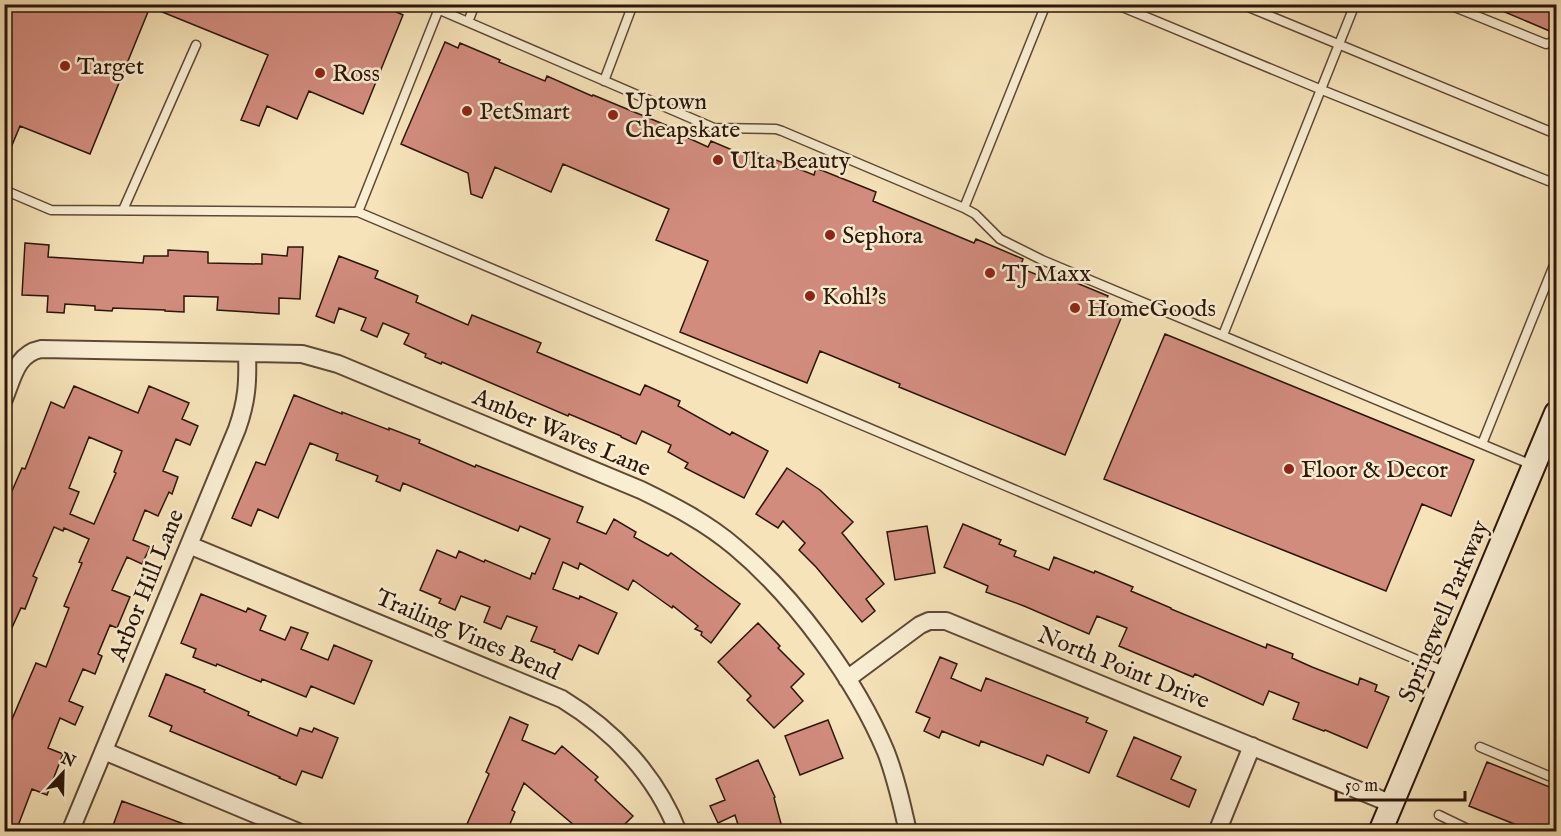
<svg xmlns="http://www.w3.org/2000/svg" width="1561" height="836" viewBox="0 0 1561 836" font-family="'IM FELL English',serif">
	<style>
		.building { fill: #d28c7e; stroke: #2b1609; stroke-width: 1.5; fill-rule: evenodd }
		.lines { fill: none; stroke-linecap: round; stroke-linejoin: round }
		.lane-casing { stroke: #5e4935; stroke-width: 11 }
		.street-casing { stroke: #5e4935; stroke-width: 20 }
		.secondary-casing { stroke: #2b1609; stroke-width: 26 }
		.lane { stroke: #f9edd2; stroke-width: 8 }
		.street { stroke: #f9edd2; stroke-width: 16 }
		.secondary { stroke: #f9edd2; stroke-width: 22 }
		.poi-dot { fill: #8f2418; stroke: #f9edd2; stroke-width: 2 }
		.labels { text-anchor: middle; stroke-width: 5; stroke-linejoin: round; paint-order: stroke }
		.poi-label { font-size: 24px; fill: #2b1609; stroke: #f9edd2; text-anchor: start }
		.street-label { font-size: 24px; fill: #2b1609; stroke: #f9edd2 }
	</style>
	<rect width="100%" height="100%" fill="#f6e3b9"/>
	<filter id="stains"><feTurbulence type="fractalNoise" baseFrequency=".00333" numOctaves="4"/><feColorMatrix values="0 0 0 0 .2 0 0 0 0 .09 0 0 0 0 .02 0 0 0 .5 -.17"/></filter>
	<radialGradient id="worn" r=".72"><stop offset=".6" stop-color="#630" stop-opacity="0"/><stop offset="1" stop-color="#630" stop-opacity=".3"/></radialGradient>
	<path class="building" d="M4 4H394L392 10 403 15 363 114 309 91 297 119 267 106 259 126 241 120 268 55 150 7 90 154 20 126 5 162Z
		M1486 4H1557V23L1552 32Z
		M445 42 458 48 460 43 500 60 499 62 545 81 547 76 592 96 593 95 685 133 684 136 708 147 711 141 751 158 753 151 814 175 816 168 876 192 873 201 974 243 976 239 1023 259 1020 268 1058 283 1060 276 1108 296 1105 303 1124 311 1065 455 899 387 900 384 820 351 807 383 680 332 708 261 656 240 669 209 563 164 551 192 495 167 482 198 471 194 468 173 401 144Z
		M25 243 49 245 48 257 143 263 144 256H168V250L208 252V263L262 264V254L287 256 288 247H303L300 299 279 298V314L217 310 218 297 184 296V312L165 311V310L113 308 112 311 95 310V306L65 304 64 313 47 312 48 296 22 295Z
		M339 256 378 271 375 278 418 296 416 302 468 325 472 315 504 328 541 343 537 352 640 395 645 385 680 401 678 406 730 435 732 432 768 451 744 498 685 468 688 463 668 452 671 445 642 431 636 444 621 437V436L569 414 568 416 442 362 441 364 425 357 426 354 404 344 409 334 383 323 377 337 361 330 366 318 339 308 334 323 316 316Z
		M1165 334 1474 460 1451 516 1422 504 1386 591 1104 479Z
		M74 386 138 413 149 386 189 403 182 419 198 426 190 445 176 439 163 471 178 477 172 494 169 492 158 516 145 510 133 540 150 547 142 564 127 557 112 590 130 597 117 628 110 625 98 654 102 656 95 674 83 669 69 701 83 707 75 725 60 718 48 748 63 754 47 795 32 789 16 831H4V738L36 663 46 667 69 608 64 606 82 563 79 562 89 539 64 528 63 531 54 527 33 576 37 578 25 609 21 608 4 645V525L11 509 5 507 22 468 25 469 51 402 64 408ZM89 437 122 451 114 472 116 473 94 524 70 514 79 492 69 488Z
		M294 395 342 414V412L389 430V428L420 440 419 443 475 467 476 465 583 507 577 522 606 534 614 519 636 532 634 537 668 556 671 553 740 604 711 643 701 635 702 632 695 629 698 626 673 606 672 608 633 580 628 590 580 563 578 569 563 562 553 589 579 599 580 596 617 613 598 654 579 645 572 660 554 652 555 650 531 641 537 627 507 616 501 629 484 622 490 607 461 596 455 610 439 603 441 599 420 590 437 550 456 558 459 551 484 562 485 560 530 579 532 573 535 574 550 539 520 526 518 531 403 483 400 491 376 481 378 476 336 460 338 454 310 443 278 518 258 509 251 526 232 518 256 462 265 465Z
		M787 468 820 490 853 522 842 533 884 584 866 599 875 611 862 622 816 567 799 550 805 543 783 521 778 528 756 514Z
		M963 524 1001 540 999 544 1016 551 1014 556 1049 570 1054 557 1094 573 1095 571 1133 587 1131 591 1171 608V609L1266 648 1267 644 1293 654 1292 658 1312 667 1358 685 1360 678 1377 685 1375 691 1389 697 1367 748 1325 730 1324 731 1293 719 1299 703 1269 691 1263 705 1195 674 1193 677 1119 646 1127 628 1097 616 1089 634 1024 606 986 592 988 586 944 567Z
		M927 526 935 573 895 580 887 532Z
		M201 594 246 612 248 608 266 616 260 630 285 640 291 627 308 633 301 649 328 660 334 645 372 661 354 704 311 686 306 697 262 679 261 682 217 664 216 666 193 657 196 649 181 643Z
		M758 623 780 646 778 648 804 674 791 687 803 701 774 728 747 700 751 696 718 662Z
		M940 657 957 664 951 678 981 691 986 678 1088 718 1086 722 1107 731 1089 773 1047 755 1043 765 981 741 979 746 942 731 939 738 924 731 930 718 916 712Z
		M166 674 205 690 204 692 249 712 248 715 297 736 300 728 312 732 314 728 338 738 322 778 302 771 296 785 279 778 280 777 170 731 172 726 149 716Z
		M510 717 528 725 522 740 555 754 562 746 598 777 595 780 633 816 618 831H581L524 783 512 810 515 812 507 831H464L489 774 486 772Z
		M828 720 843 758 800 775 785 736Z
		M1134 737 1181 757 1171 779 1196 790 1189 807 1117 776Z
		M758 760 775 797 774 798 783 831H740L735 815 718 823 710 806 725 800 716 779Z
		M1487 762 1557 790V831H1532L1469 806Z
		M122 801 200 830V831H111Z"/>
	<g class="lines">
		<defs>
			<path id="lane" d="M426 4 714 128 776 129 782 131 964 208 975 214 1000 239 1042 260 1532 465
				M1115 4 1322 90 1556 184
				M1241 4 1556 134
				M1447 4 1546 44 1556 41
				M468 22 475 4
				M604 81 633 4
				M4 190 51 210 358 212 1446 672
				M964 208 1046 4
				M123 210 196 45
				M358 212 440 6
				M1223 335 1355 4
				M1482 444 1556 260
				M1480 747 1556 779
				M1439 815 1474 832"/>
			<path id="street" d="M4 399C13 378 16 354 41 349L302 354 338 364 641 490C674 506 707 523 735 547 795 597 856 680 886 752 896 778 902 805 908 832
				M189 545 562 699C613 730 656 775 678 832
				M847 679 920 625 929 621H946L1392 804
				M104 751 298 832
				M70 832 237 429C247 401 248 382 247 353
				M1217 832 1252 746"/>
			<path id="secondary" d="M1380 832 1556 413"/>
		</defs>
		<use href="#lane" class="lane-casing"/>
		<use href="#street" class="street-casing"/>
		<use href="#secondary" class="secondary-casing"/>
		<use href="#lane" class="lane"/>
		<use href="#street" class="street"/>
		<use href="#secondary" class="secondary"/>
	</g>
	<g class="poi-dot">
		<circle cx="65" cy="66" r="6"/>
		<circle cx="320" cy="73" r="6"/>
		<circle cx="467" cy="111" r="6"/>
		<circle cx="613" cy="115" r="6"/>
		<circle cx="718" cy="160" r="6"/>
		<circle cx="830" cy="235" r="6"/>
		<circle cx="990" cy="273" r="6"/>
		<circle cx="810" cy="296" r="6"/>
		<circle cx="1075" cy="308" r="6"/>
		<circle cx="1289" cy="469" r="6"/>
	</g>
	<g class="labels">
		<g class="poi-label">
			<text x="77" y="74">Target</text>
			<text x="332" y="81">Ross</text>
			<text x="625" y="109">Uptown<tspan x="625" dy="28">Cheapskate</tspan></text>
			<text x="479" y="119">PetSmart</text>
			<text x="730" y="168">Ulta Beauty</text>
			<text x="842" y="243">Sephora</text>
			<text x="1002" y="281">TJ Maxx</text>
			<text x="822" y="304">Kohl's</text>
			<text x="1087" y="316">HomeGoods</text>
			<text x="1301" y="477">Floor &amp; Decor</text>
		</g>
		<g class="street-label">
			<text transform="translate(562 432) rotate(23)" y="8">Amber Waves Lane</text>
			<text transform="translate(146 585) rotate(-68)" y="8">Arbor Hill Lane</text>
			<text transform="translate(1443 611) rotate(-67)" y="8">Springwell Parkway</text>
			<text transform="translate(468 634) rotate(23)" y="8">Trailing Vines Bend</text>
			<text transform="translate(1124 667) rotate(22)" y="8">North Point Drive</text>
		</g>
	</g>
	<rect width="1561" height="836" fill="none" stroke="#f6e3b9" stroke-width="24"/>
	<rect x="6" y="6" width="1549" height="824" fill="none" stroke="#2b1609" stroke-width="3"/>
	<rect x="12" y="12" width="1537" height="812" fill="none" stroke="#2b1609" stroke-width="1.5"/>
	<g transform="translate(63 773) rotate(22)" stroke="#f9edd2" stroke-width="4.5" paint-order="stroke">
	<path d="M0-4.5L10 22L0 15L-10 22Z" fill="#2b1609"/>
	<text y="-9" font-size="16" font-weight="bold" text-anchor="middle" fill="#2b1609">N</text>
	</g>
	<path d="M1336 791v9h129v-9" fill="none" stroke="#2b1609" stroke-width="3"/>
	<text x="1345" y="791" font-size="18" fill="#2b1609" stroke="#f9edd2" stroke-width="4.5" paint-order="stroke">50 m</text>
	<rect width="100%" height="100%" filter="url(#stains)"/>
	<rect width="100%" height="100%" fill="url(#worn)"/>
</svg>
